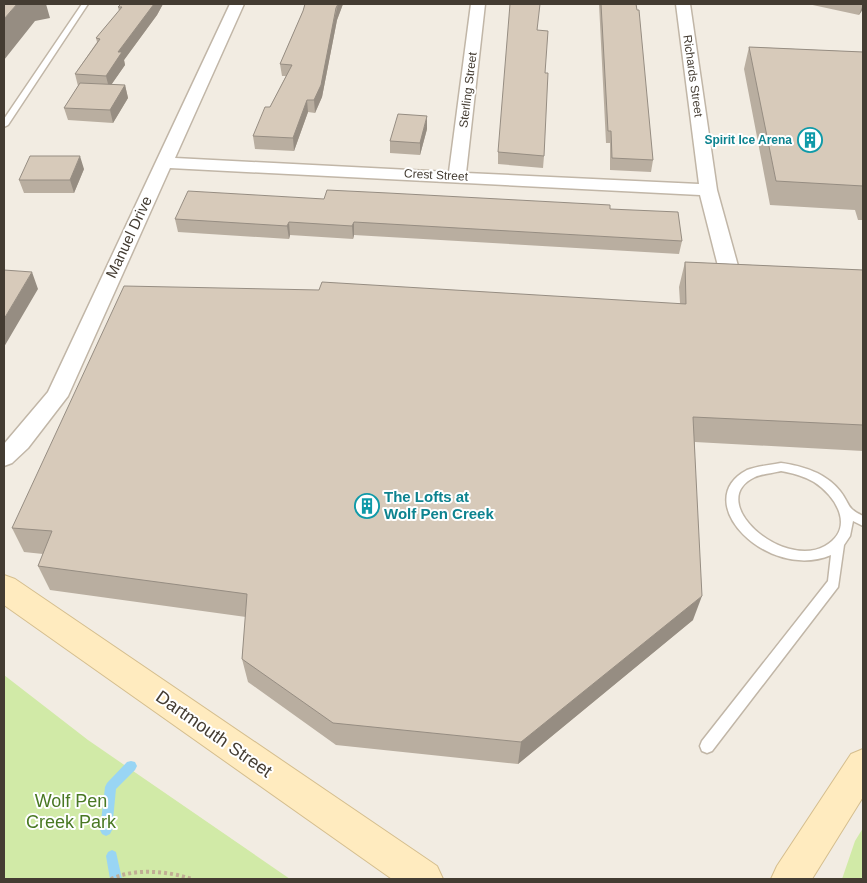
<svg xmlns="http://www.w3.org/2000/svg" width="867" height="883" viewBox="0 0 867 883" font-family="Arial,sans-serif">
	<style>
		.green { fill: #d1eaa7 }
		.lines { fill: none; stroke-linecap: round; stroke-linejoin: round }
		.stream { fill: #99d5f4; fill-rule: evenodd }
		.lane-casing { stroke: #c1b6a7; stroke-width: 3 }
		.street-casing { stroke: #c1b6a7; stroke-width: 3 }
		.secondary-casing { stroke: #d5be8e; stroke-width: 2 }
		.path { stroke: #c1ae95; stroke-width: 4; stroke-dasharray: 3 3; stroke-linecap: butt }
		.lane { fill: #fff; fill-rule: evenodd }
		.street { fill: #fff; fill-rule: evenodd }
		.secondary { fill: #ffebbf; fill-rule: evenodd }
		.wall { fill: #b9aea0 }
		.shaded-wall { fill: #968d82 }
		.building { fill: #d7caba; stroke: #968d82 }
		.labels { text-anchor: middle; stroke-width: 4; stroke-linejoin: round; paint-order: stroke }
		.far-street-label { font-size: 12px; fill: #443c32; stroke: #fff }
		.far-culture-label { font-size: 12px; font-weight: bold; fill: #0d838f; stroke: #fff; text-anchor: end }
		.street-label { font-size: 15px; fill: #443c32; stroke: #fff }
		.culture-label { font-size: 15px; font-weight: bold; fill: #0d838f; stroke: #fff; text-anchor: start }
		.near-street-label { font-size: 18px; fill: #443c32; stroke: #fff }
		.near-park-label { font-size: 18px; fill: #497823; stroke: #fff }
	</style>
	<rect width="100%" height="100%" fill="#f2ece2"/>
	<path class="green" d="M4 675 88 740 290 879H4Z
		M863 828V879H842L855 841Z"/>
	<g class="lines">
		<path class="stream" d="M131 761 135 762 137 766 135 770 116 789 112 830 110 834 106 836 102 834 100 830 105 787 107 783 127 762Z
			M112 850 116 852 122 879H110L106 856 108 852Z"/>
		<defs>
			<path id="lane" d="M82 4H88L8 125 4 127V119Z
				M781 463C803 466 826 473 840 491 851 505 845 507 863 516V526L853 521 850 536 844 545 838 587 712 751 707 753 702 751 700 746 702 741 828 581 831 555C768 582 688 501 747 470 757 466 771 465 781 463ZM781 471C792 473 804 476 814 482 836 496 856 528 825 546 782 570 704 501 755 477 762 474 773 473 781 471Z"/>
			<path id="street" d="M230 4H244L175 158 449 172 471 4H485L466 173 699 184 676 4H690L717 190 738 266 735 270 728 272 721 270 718 266 700 195 170 168 68 396 28 448 12 463 4 466V444L48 392Z"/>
			<path id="secondary" d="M4 575 15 579 437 866 443 879H392L4 605Z
				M863 749V797L812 879H771L777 866 851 754Z"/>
		</defs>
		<use href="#lane" class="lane-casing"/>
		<use href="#street" class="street-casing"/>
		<use href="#secondary" class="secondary-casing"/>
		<path class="path" d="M111 879C135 868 168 871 192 879"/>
		<use href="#lane" class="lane"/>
		<use href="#street" class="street"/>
		<use href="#secondary" class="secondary"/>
	</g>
	<path class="wall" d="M121 4H163L157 15 124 60 125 65 111 85H125L128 98 113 123 68 120 64 108 78 86 75 74 97 42 96 38 119 11 118 7Z
		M305 4H343L337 20 322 97 315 113 308 112 294 151 255 149 253 136 270 107 286 76H282L280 64 303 11Z
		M599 4H636L653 160 651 172 610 170V143H606Z
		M808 4H863V9L859 15Z
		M537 30 545 73 544 156 543 168 498 164V152Z
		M749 47 863 52V220H858L855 210 770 205 744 69Z
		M427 129 420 155 390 153V141Z
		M84 169 74 193H24L19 180Z
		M324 199 610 209 682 241 679 254 354 235 353 239 290 235 289 239 178 232 175 219Z
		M685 262 863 270V451L695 442 693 620 518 764 336 745 248 682 242 659 246 617 50 590 38 566 43 554 24 552 12 528 680 303 679 287Z"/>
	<path class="shaded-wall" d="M17 4H46L50 18 35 21 4 60V19Z
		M154 4H163L157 15 124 60 125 65 109 88 106 76 118 52Z
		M338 4H343L337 20 322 97 315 113 314 100Z
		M863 4V9L859 15Z
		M125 85 128 98 113 123 110 110Z
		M307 100 308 112 294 151 293 138Z
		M427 116V129L420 155V143Z
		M80 156 84 169 74 193 70 180Z
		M289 222 290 235 289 239 287 226Z
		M354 222V235L353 239 352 226Z
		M32 272 38 289 4 347V319Z
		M702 596 693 620 518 764 521 742Z"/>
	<path class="building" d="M4 4H17L4 19Z
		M121 4H154L118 52H122L106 76 75 74 100 39 96 38 122 7H118Z
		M305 4H338L336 8 321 85 314 100H307L293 138 253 136 265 107H270L292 65 280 64 303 11Z
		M510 4H540L537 30 548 31 545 73H548L544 156 498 152Z
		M601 4H636L637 10H639L653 160 612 158 611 131H608Z
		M749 47 863 52V186L776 181Z
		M80 83 125 85 110 110 64 108Z
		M398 114 427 116 420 143 390 141Z
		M30 156H80L70 180H19Z
		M327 190 388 193 610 205V209L678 212 682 241 354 222 352 226 289 222 287 226 175 219 188 191 324 199Z
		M685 262 863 270V425L693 417 702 596 521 742 333 723 242 659 247 594 38 566 52 531 12 528 124 286 319 290 322 282 686 304Z
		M4 270 32 272 4 319Z"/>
	<defs>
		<symbol id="building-ring" viewBox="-11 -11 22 22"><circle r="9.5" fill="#fff" stroke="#0f9aa8" stroke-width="1.5"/><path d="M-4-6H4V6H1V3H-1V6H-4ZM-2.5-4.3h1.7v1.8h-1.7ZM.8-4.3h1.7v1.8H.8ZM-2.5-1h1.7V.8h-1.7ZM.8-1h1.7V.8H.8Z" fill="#0f9aa8"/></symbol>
	</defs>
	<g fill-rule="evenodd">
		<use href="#building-ring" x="796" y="126" width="28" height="28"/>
		<use href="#building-ring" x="353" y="492" width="28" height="28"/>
	</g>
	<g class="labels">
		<g class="far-street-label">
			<text transform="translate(693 76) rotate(82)" y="4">Richards Street</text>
			<text transform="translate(468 90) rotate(-83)" y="4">Sterling Street</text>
			<text transform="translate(436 175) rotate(3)" y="4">Crest Street</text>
		</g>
		<g class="far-culture-label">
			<text x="792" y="144">Spirit Ice Arena</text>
		</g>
		<g class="street-label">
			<text transform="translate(129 237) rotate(-65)" y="5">Manuel Drive</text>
		</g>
		<g class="culture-label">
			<text x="384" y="502">The Lofts at<tspan x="384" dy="17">Wolf Pen Creek</tspan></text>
		</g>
		<g class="near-street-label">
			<text transform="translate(214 734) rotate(35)" y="6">Dartmouth Street</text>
		</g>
		<g class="near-park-label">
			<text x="71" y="807">Wolf Pen<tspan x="71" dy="21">Creek Park</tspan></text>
		</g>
	</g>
	<rect width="867" height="883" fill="none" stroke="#443c32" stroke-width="10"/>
</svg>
